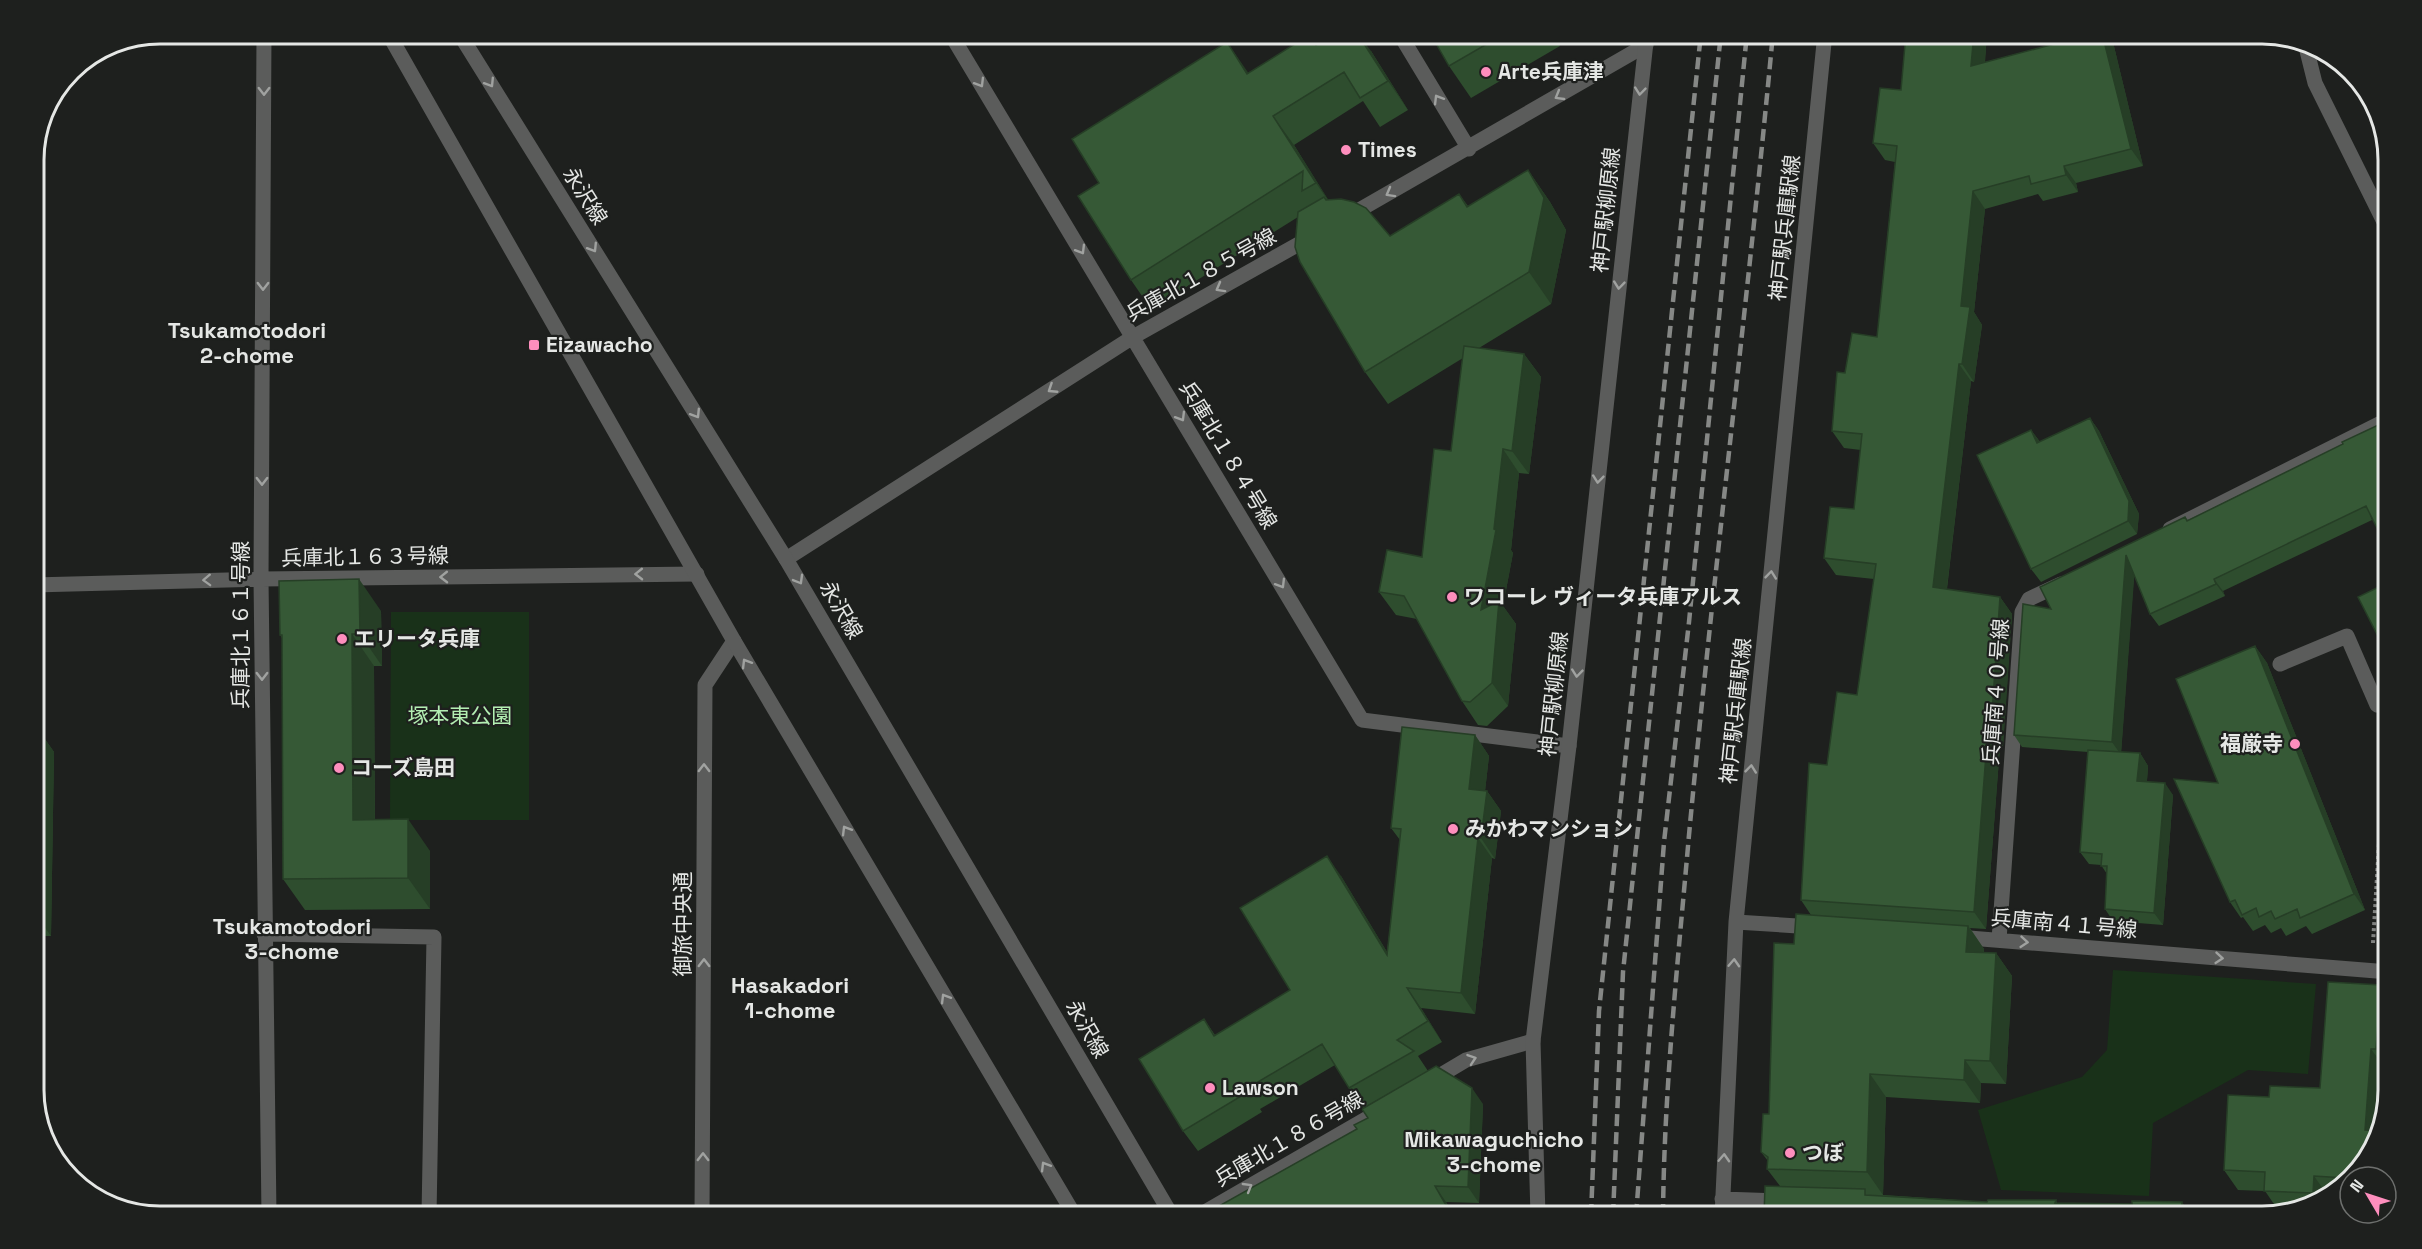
<svg xmlns="http://www.w3.org/2000/svg" width="2422" height="1249" viewBox="0 0 2422 1249" font-family="'Space Grotesk','Noto Sans JP',sans-serif">
	<style>
		.green { fill: #193119 }
		.lines { fill: none; stroke-linecap: round; stroke-linejoin: round }
		.path { stroke: #808280; stroke-width: 4; stroke-dasharray: 3 3; stroke-linecap: butt }
		.minor { stroke: #5b5c5b; stroke-width: 15 }
		.tertiary { stroke: #5b5c5b; stroke-width: 15 }
		.rail { stroke: #868886; stroke-width: 4.5; stroke-dasharray: 12 6; stroke-linecap: butt }
		.wall { fill: #2e4d2e }
		.shaded-wall { fill: #263e26 }
		.building { fill: #365936; stroke: #263e26; stroke-width: 1.5 }
		.oneway { stroke: #a0a2a0 }
		.poi-dot { fill: #fe8ebd; stroke: #1e201e; stroke-width: 2 }
		.labels { text-anchor: middle; stroke-width: 4.5; stroke-linejoin: round; paint-order: stroke }
		.poi-label { font-size: 21px; font-weight: bold; fill: #e5e7e5; stroke: #1e201e; text-anchor: start }
		.street-label { font-size: 21px; fill: #e5e7e5; stroke: #1e201e }
		.park-label { font-size: 21px; fill: #b3eeb2; stroke: #1e201e }
		.neighbourhood-label { font-size: 22px; font-weight: bold; fill: #e5e7e5; stroke: #1e201e }
		.rim { fill: none; stroke: #e5e7e5; stroke-width: 3 }
	</style>
	<rect width="100%" height="100%" fill="#1e201e"/>
	<path class="green" d="M391 612H529V820H390Z
		M2113 970 2316 984 2308 1074 2248 1070 2153 1123 2149 1196 2001 1190 1978 1110 2082 1077 2107 1050Z"/>
	<g class="lines">
		<path class="path" d="M2373 943 2382 794 2379 735"/>
		<path class="minor" d="M264 33 261 579 269 1216
			M950 33 1362 720 1569 746
			M1399 33 1469 149
			M1347 217 1646 45
			M2170 529 2389 419
			M786 559 1133 337 1313 236
			M33 585 261 579 697 574
			M2280 664 2347 636 2377 705 2389 699
			M1736 922 1813 927
			M264 934 434 937 429 1216
			M1957 937 2389 972
			M1999 940 2022 612 2029 599 2061 584
			M1429 1082 1466 1060 1533 1041
			M1722 1199 1783 1201
			M2172 1215 2208 1216
			M702 1216 705 685 734 641
			M1198 1216 1385 1108
			M1722 1216 1736 922 1825 33"/>
		<path class="tertiary" d="M388 33 734 641 1075 1216
			M459 33 786 559 1172 1216
			M2305 43 2315 83 2389 232
			M1538 1216 1533 1041 1569 746 1647 33"/>
		<path class="rail" d="M1591 1216 1599 1011 1701 33
			M1613 1216 1623 972 1721 33
			M1636 1216 1664 842 1689 622 1747 33
			M1663 1216C1664 1089 1678 961 1689 835 1714 567 1748 301 1773 33"/>
	</g>
	<path class="wall" d="M1430 33H1552L1560 46 1471 98 1449 66Z
		M1906 33H1987L1985 62 2058 43 2056 33H2116L2111 34 2143 166 2076 183 2078 192 2043 201 2038 194 1985 209 1974 312 1982 325 1974 382 1971 381 1947 589 2000 597 2012 614 2003 746H2000L1986 929 1970 928 1984 949V953H1996L2012 976 2006 1084 1981 1083 1980 1103 1886 1097 1883 1195 1869 1194 1987 1202 1988 1200H2056L2057 1203 2132 1204V1201L2182 1202 2181 1216H1764L1765 1186H1780L1767 1169 1768 1161 1761 1152 1763 1114H1769L1774 943 1794 944 1796 914 1811 915 1801 900 1809 763 1827 765 1837 692 1857 695 1874 579 1836 575 1824 558 1830 507 1854 509 1861 450 1844 448 1832 431 1837 372 1845 373 1852 333 1877 337 1895 162 1885 160 1873 143 1880 88 1901 90Z
		M1316 45 1371 51 1408 110 1380 127 1363 101 1294 145 1328 200 1390 236 1459 194 1468 206 1528 170 1550 202 1566 230 1551 304 1479 348 1524 354 1541 377 1529 474 1519 473 1511 550 1513 553 1503 606 1516 624 1508 706 1487 726 1478 725 1462 701 1417 619 1396 615 1379 592 1422 557 1451 451 1463 358 1388 404 1365 372 1298 217 1151 309 1131 280 1099 183 1248 73Z
		M2090 418 2099 431 2139 514 2137 534 2041 582 2031 569V430L2040 442Z
		M2343 444 2372 520 2223 591 2225 596 2159 626 2150 614 2134 575 2121 752 2140 753 2148 766 2147 781 2173 795 2163 925 2113 921 2105 909 2107 874 2101 865 2089 864 2080 852 2088 752 2022 747 2014 735 2051 609 2185 517 2188 520Z
		M2389 582V654L2382 644Z
		M381 611 382 666H374L375 820 430 851V909L305 910 283 879 282 638 280 635Z
		M2255 646 2267 663 2365 910 2312 934 2306 926 2286 936 2281 928 2271 933 2265 925 2253 931 2243 917 2241 918 2230 902 2218 783Z
		M33 722 54 752 51 936H33Z
		M1475 735 1489 756 1485 791H1487L1501 811 1495 859 1492 858 1475 1014 1421 1008 1442 1042 1418 1056 1428 1071 1363 1108 1349 1088 1335 1065 1260 1109 1262 1112 1198 1151 1183 1131 1204 1019 1215 1035 1290 990 1341 876 1387 952 1400 840 1391 828Z
		M2389 997V1069L2385 1068 2380 1126 2376 1146 2329 1196H2328L2326 1199 2282 1211 2278 1210 2265 1191 2238 1190 2224 1170 2269 1097 2320 1088Z
		M1483 1104 1479 1203 1446 1202 1454 1216H1225Z"/>
	<path class="shaded-wall" d="M1357 33 1371 51 1408 110 1388 81Z
		M1974 33H1987L1983 83 1971 66Z
		M2102 33H2110L2111 34 2143 166 2131 149Z
		M1227 42 1247 71 1267 103 1247 74Z
		M1273 116 1294 145 1336 212 1316 183Z
		M2064 166 2076 183 2078 192 2066 175Z
		M1528 170 1550 202 1566 230 1551 304 1529 272Z
		M1973 191 1985 209 1974 312 1982 325 1974 382 1962 364 1961 306Z
		M1524 354 1541 377 1529 474 1512 451Z
		M1959 364 1971 381 1945 604 1933 587Z
		M2090 418 2099 431 2139 514 2137 534 2128 521Z
		M2031 430 2041 443H2037Z
		M1503 449 1519 473 1511 550 1513 553 1503 606 1516 624 1508 706 1492 683 1481 610 1494 529Z
		M2126 555 2135 567 2121 755 2112 742Z
		M359 579 381 611 382 666 360 634Z
		M2214 579 2223 591 2225 596 2216 584Z
		M2000 597 2012 614 2003 746 1991 728Z
		M352 634 374 666 375 852 353 820Z
		M2255 646 2267 663 2365 910 2354 894Z
		M33 722 54 752 51 936 33 911Z
		M1988 728 2000 746 1986 929 1974 912Z
		M1475 735 1489 756 1483 809 1469 789Z
		M2140 753 2148 766 2146 793 2137 781Z
		M2165 783 2173 795 2163 925 2154 913Z
		M1487 791 1501 811 1495 859 1481 838Z
		M408 819 430 851V909L408 878Z
		M1478 838 1492 858 1475 1014 1461 993Z
		M1327 856 1341 876 1401 975 1387 955Z
		M1968 926 1984 949 1982 974 1966 952Z
		M1996 953 2012 976 2006 1084 1990 1061Z
		M2381 985 2389 997V1068L2376 1049Z
		M1407 988 1421 1008 1442 1042 1428 1021Z
		M2371 1049 2385 1068 2380 1126 2375 1146 2365 1130Z
		M1965 1060 1981 1083 1980 1103 1964 1080Z
		M1870 1074 1886 1097 1883 1195 1867 1172Z
		M1472 1088 1483 1104 1479 1203 1468 1187Z
		M2314 1176 2328 1196 2326 1199 2319 1201 2313 1193Z
		M1435 1186 1446 1202 1454 1216H1452Z
		M2182 1202 2192 1216H2181Z"/>
	<path class="building" d="M1334 33H1357L1388 81 1360 98 1344 72 1273 116 1316 183 1302 191 1303 171 1131 280 1078 196 1099 183 1072 139 1227 42 1247 74 1309 35 1316 45Z
		M1430 33H1506L1449 66Z
		M1906 33H1974L1971 66 2058 43 2056 33H2102L2131 149 2064 166 2066 175 2031 184 2029 176 1973 191 1961 306 1970 307 1962 364H1959L1933 587 2000 597 1991 728H1988L1974 912 1801 900 1809 763 1827 765 1837 692 1857 695 1876 564 1824 558 1830 507 1854 509 1862 434 1832 431 1837 372 1845 373 1852 333 1877 337 1897 146 1873 143 1880 88 1901 90Z
		M1528 170 1544 198 1529 272 1365 372 1300 262 1295 247 1298 212 1324 197 1326 200 1341 199 1354 202 1366 208 1390 236 1459 194 1467 207Z
		M1464 346 1524 354 1512 451 1503 449 1494 529 1496 530 1481 610 1499 601 1492 683 1470 702 1462 701 1404 596 1379 592 1387 550 1422 557 1434 449 1451 451Z
		M2090 418 2129 501 2128 521 2031 569 1977 455 2031 430 2037 443Z
		M2389 420V552L2366 506 2214 579 2216 584 2150 614 2126 555 2112 742 2014 735 2023 604 2051 609 2040 587 2185 517 2187 521 2343 444 2342 442Z
		M359 579 360 634H352L353 820 408 819V878L283 879 282 635H280L279 581Z
		M2389 582V641L2382 644 2358 597Z
		M2255 646 2354 894 2300 918 2297 909 2275 919 2271 911 2259 917 2256 908 2242 915 2235 900 2230 902 2174 779 2218 783 2176 679Z
		M1402 727 1475 735 1469 789 1487 791 1481 838H1478L1461 993 1407 988 1428 1021 1397 1040 1414 1051 1349 1088 1322 1044 1246 1089 1248 1092 1183 1131 1139 1059 1204 1019 1214 1036 1290 990 1240 908 1327 856 1387 955 1401 829 1391 828Z
		M2088 750 2140 753 2137 781 2165 783 2154 913 2105 909 2107 866H2101L2102 854 2080 852Z
		M1796 914 1968 926 1966 952 1996 953 1990 1061 1965 1060 1964 1080 1870 1074 1867 1172 1767 1169 1768 1157 1761 1152 1763 1114H1769L1774 943 1794 944Z
		M2328 982 2381 985 2376 1049H2371L2365 1130 2379 1131 2376 1146 2346 1178 2314 1176 2313 1193 2264 1191 2265 1172 2224 1170 2228 1095 2269 1097 2270 1086 2320 1088Z
		M1436 1066 1472 1088 1468 1187 1435 1186 1452 1216H1225L1219 1206 1357 1129 1354 1125 1368 1118 1362 1109Z
		M1765 1186 1865 1189V1195L1987 1202 1988 1200H2056L2055 1203 2132 1204V1201L2182 1202 2181 1216H1764Z"/>
	<defs><path id="oneway-chevron" d="M-2-3.5L2.5 0L-2 3.5" fill="none" stroke-width="1.6" stroke-linecap="round" stroke-linejoin="round" transform="scale(1.5)"/></defs>
	<g class="oneway">
		<use href="#oneway-chevron" transform="translate(490 83) rotate(58)"/>
		<use href="#oneway-chevron" transform="translate(980 83) rotate(59)"/>
		<use href="#oneway-chevron" transform="translate(264 91) rotate(90)"/>
		<use href="#oneway-chevron" transform="translate(1640 91) rotate(96)"/>
		<use href="#oneway-chevron" transform="translate(1559 96) rotate(150)"/>
		<use href="#oneway-chevron" transform="translate(1438 99) rotate(-121)"/>
		<use href="#oneway-chevron" transform="translate(1390 193) rotate(151)"/>
		<use href="#oneway-chevron" transform="translate(593 248) rotate(58)"/>
		<use href="#oneway-chevron" transform="translate(1081 250) rotate(59)"/>
		<use href="#oneway-chevron" transform="translate(1619 285) rotate(96)"/>
		<use href="#oneway-chevron" transform="translate(263 286) rotate(90)"/>
		<use href="#oneway-chevron" transform="translate(1220 288) rotate(151)"/>
		<use href="#oneway-chevron" transform="translate(1052 389) rotate(147)"/>
		<use href="#oneway-chevron" transform="translate(696 414) rotate(58)"/>
		<use href="#oneway-chevron" transform="translate(1181 417) rotate(59)"/>
		<use href="#oneway-chevron" transform="translate(1598 479) rotate(96)"/>
		<use href="#oneway-chevron" transform="translate(262 481) rotate(90)"/>
		<use href="#oneway-chevron" transform="translate(639 574) rotate(179)"/>
		<use href="#oneway-chevron" transform="translate(1771 575) rotate(-84)"/>
		<use href="#oneway-chevron" transform="translate(444 577) rotate(179)"/>
		<use href="#oneway-chevron" transform="translate(207 580) rotate(178)"/>
		<use href="#oneway-chevron" transform="translate(799 580) rotate(60)"/>
		<use href="#oneway-chevron" transform="translate(1281 584) rotate(59)"/>
		<use href="#oneway-chevron" transform="translate(746 663) rotate(-121)"/>
		<use href="#oneway-chevron" transform="translate(1577 673) rotate(96)"/>
		<use href="#oneway-chevron" transform="translate(262 676) rotate(90)"/>
		<use href="#oneway-chevron" transform="translate(704 768) rotate(-90)"/>
		<use href="#oneway-chevron" transform="translate(1751 769) rotate(-84)"/>
		<use href="#oneway-chevron" transform="translate(846 830) rotate(-121)"/>
		<use href="#oneway-chevron" transform="translate(2024 942) rotate(5)"/>
		<use href="#oneway-chevron" transform="translate(2219 958) rotate(5)"/>
		<use href="#oneway-chevron" transform="translate(704 963) rotate(-90)"/>
		<use href="#oneway-chevron" transform="translate(1734 963) rotate(-87)"/>
		<use href="#oneway-chevron" transform="translate(945 998) rotate(-121)"/>
		<use href="#oneway-chevron" transform="translate(1472 1059) rotate(-19)"/>
		<use href="#oneway-chevron" transform="translate(703 1157) rotate(-90)"/>
		<use href="#oneway-chevron" transform="translate(1724 1158) rotate(-87)"/>
		<use href="#oneway-chevron" transform="translate(1045 1166) rotate(-121)"/>
		<use href="#oneway-chevron" transform="translate(1248 1187) rotate(-30)"/>
	</g>
	<g class="poi-dot">
		<circle cx="1486" cy="72" r="6"/>
		<circle cx="1346" cy="150" r="6"/>
		<rect x="528" y="339" width="12" height="12" rx="3"/>
		<circle cx="1452" cy="597" r="6"/>
		<circle cx="342" cy="639" r="6"/>
		<circle cx="2295" cy="744" r="6"/>
		<circle cx="339" cy="768" r="6"/>
		<circle cx="1453" cy="829" r="6"/>
		<circle cx="1210" cy="1088" r="6"/>
		<circle cx="1790" cy="1153" r="6"/>
	</g>
	<g class="labels">
		<g class="poi-label">
			<text x="1498" y="79">Arte兵庫津</text>
			<text x="1358" y="157">Times</text>
			<text x="546" y="352">Eizawacho</text>
			<text x="1464" y="604">ワコーレ ヴィータ兵庫アルス</text>
			<text x="354" y="646">エリータ兵庫</text>
			<text x="2283" y="751" text-anchor="end">福厳寺</text>
			<text x="351" y="775">コーズ島田</text>
			<text x="1465" y="836">みかわマンション</text>
			<text x="1222" y="1095">Lawson</text>
			<text x="1802" y="1160">つぼ</text>
		</g>
		<g class="street-label">
			<text transform="translate(585 196) rotate(58)" y="7">永沢線</text>
			<text transform="translate(1606 210) rotate(-84)" y="7">神戸駅柳原線</text>
			<text transform="translate(1785 228) rotate(-84)" y="7">神戸駅兵庫駅線</text>
			<text transform="translate(1201 275) rotate(-29)" y="7">兵庫北１８５号線</text>
			<text transform="translate(1228 455) rotate(59)" y="7">兵庫北１８４号線</text>
			<text transform="translate(365 557) rotate(-1)" y="7">兵庫北１６３号線</text>
			<text transform="translate(841 610) rotate(60)" y="7">永沢線</text>
			<text transform="translate(241 625) rotate(-90)" y="7">兵庫北１６１号線</text>
			<text transform="translate(1996 692) rotate(-86)" y="7">兵庫南４０号線</text>
			<text transform="translate(1554 694) rotate(-84)" y="7">神戸駅柳原線</text>
			<text transform="translate(1736 711) rotate(-84)" y="7">神戸駅兵庫駅線</text>
			<text transform="translate(683 924) rotate(-90)" y="7">御旅中央通</text>
			<text transform="translate(2064 924) rotate(5)" y="7">兵庫南４１号線</text>
			<text transform="translate(1087 1029) rotate(60)" y="7">永沢線</text>
			<text transform="translate(1289 1139) rotate(-30)" y="7">兵庫北１８６号線</text>
		</g>
		<g class="park-label">
			<text x="460" y="723">塚本東公園</text>
		</g>
		<g class="neighbourhood-label">
			<text x="247" y="338">Tsukamotodori<tspan x="247" dy="25">2-chome</tspan></text>
			<text x="292" y="934">Tsukamotodori<tspan x="292" dy="25">3-chome</tspan></text>
			<text x="790" y="993">Hasakadori<tspan x="790" dy="25">1-chome</tspan></text>
			<text x="1494" y="1147">Mikawaguchicho<tspan x="1494" dy="25">3-chome</tspan></text>
		</g>
	</g>
	<path d="M0 0H2422V1249H0ZM160 44H2262A116 116 0 0 1 2378 160V1090A116 116 0 0 1 2262 1206H160A116 116 0 0 1 44 1090V160A116 116 0 0 1 160 44Z" fill="#1e201e" fill-rule="evenodd"/>
	<path class="rim" d="M160 44H2262A116 116 0 0 1 2378 160V1090A116 116 0 0 1 2262 1206H160A116 116 0 0 1 44 1090V160A116 116 0 0 1 160 44Z"/>
	<g transform="translate(2368 1195) rotate(309)"><circle r="28" fill="#1e201e" stroke="#6e706e" stroke-width="1.5"/>
	<path d="M0-4.5L10 22L0 15L-10 22Z" fill="#fe8ebd"/>
	<text y="-9" font-size="16" font-weight="bold" text-anchor="middle" fill="#e5e7e5">N</text>
	</g>
</svg>
